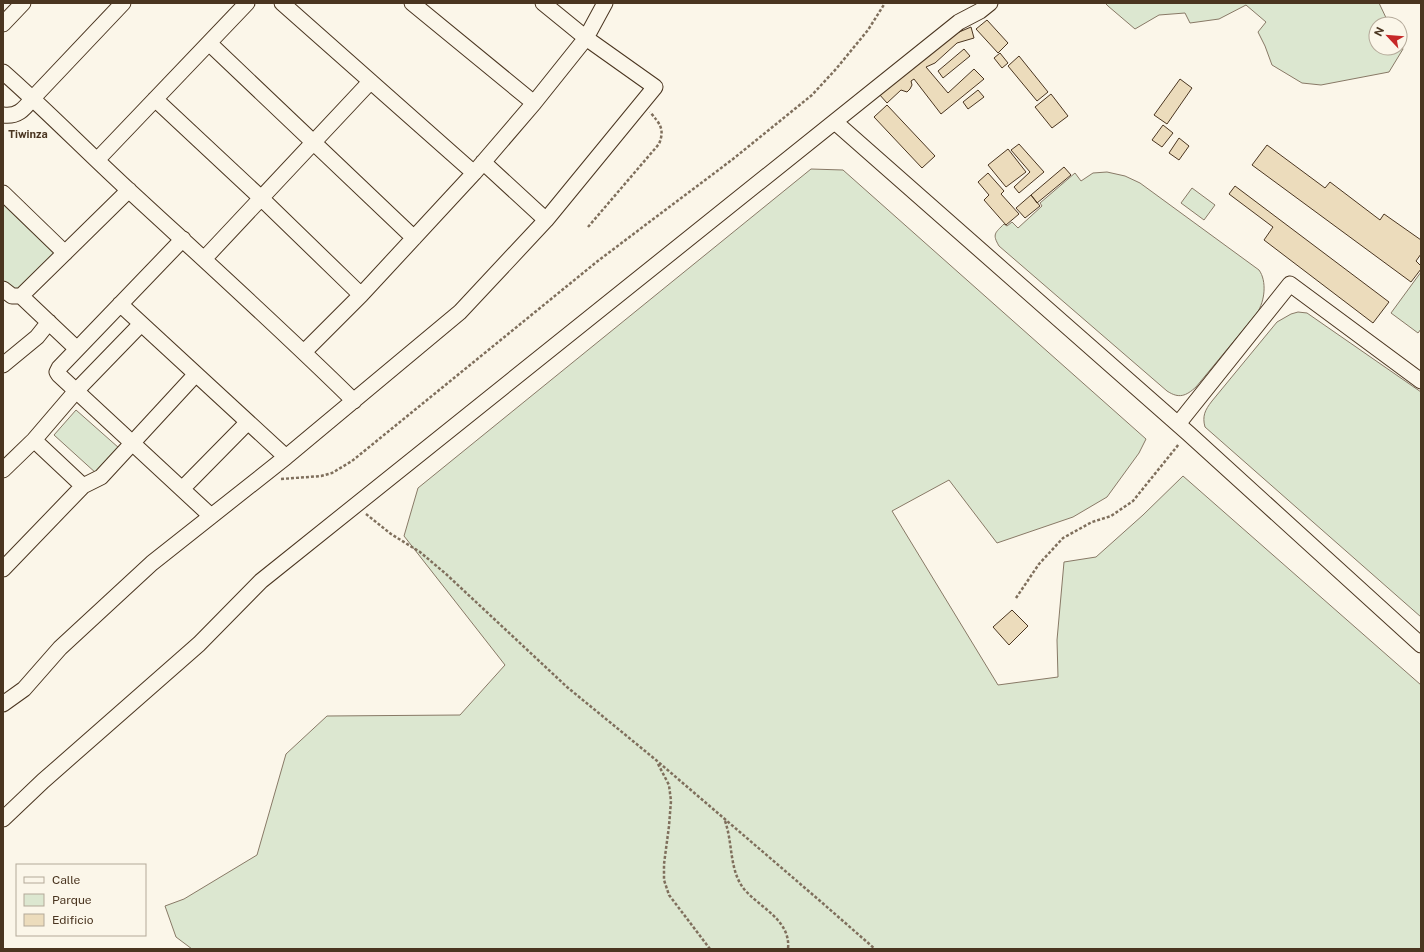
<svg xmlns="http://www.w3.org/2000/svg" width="1424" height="952" viewBox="0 0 1424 952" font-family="'Public Sans',sans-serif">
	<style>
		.green { fill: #dce7d0; stroke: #887966 }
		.building { fill: #ecdcbc; stroke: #4a3520 }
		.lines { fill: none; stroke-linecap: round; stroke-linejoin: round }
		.minor-casing { stroke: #4a3520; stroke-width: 17 }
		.path { stroke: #7f6f5c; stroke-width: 2.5; stroke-dasharray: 3 2; stroke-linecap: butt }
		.minor { stroke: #fbf6e9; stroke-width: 15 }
		.labels { text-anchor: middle; stroke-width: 3; stroke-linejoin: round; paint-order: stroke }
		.neighbourhood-label { font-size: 11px; font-weight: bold; fill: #4a3520; stroke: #fbf6e9 }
	</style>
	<rect width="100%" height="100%" fill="#fbf6e9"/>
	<path class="green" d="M1105 3H1379L1389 24H1376V48H1400V44L1403 49 1389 72 1321 85 1302 83 1272 65 1265 46 1258 32 1266 22 1246 5 1219 19 1190 23 1185 13 1159 15 1135 29 1108 6Z
		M811 169 843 170 1146 439 1139 453 1107 497 1073 517 997 543 949 480 892 511 998 685 1058 677 1057 640 1064 562 1096 557 1143 515 1183 476 1421 685V949H192L176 937 165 906 184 899 257 855 286 754 327 716 460 715 505 665 404 536 418 488Z
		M1107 172 1125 176 1140 183 1259 270C1267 281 1265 301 1257 313L1196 387C1186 396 1179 399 1167 391L999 246C992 234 995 233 1004 224L1007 226 1012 222 1018 228 1042 206 1040 203 1075 173 1081 181 1093 173Z
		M1192 188 1215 205 1204 220 1181 203Z
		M3 198 57 253 18 291H13L3 281Z
		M1421 272V329L1418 333 1391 313Z
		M1298 312 1307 313 1421 392V617L1205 427C1202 416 1205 410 1212 401L1277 322 1291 314Z
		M76 410 119 448 97 474 54 435Z"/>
	<path class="building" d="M987 20 1008 43 998 53 976 29Z
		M971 27 974 38 957 43 935 63 926 67 948 93 974 69 984 79 941 114 914 79 911 81 912 85 910 89 907 92 901 90 887 103 879 94 952 35Z
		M964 49 970 56 943 78 938 71Z
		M1000 53 1008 63 1002 68 994 58Z
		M1019 56 1048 92 1037 101 1008 66Z
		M1180 79 1192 88 1167 124 1154 115Z
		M978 90 984 97 968 109 963 102Z
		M1051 94 1068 116 1052 128 1035 107Z
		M887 105 935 156 922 168 874 117Z
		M1163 125 1173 133 1162 147 1152 140Z
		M1179 138 1189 146 1179 160 1169 153Z
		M1019 144 1044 172 1019 193 1014 187 1030 172 1011 150Z
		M1267 145 1325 188 1330 182 1380 220 1384 214 1421 240V254L1416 261 1421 266V269L1411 282 1252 165Z
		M1008 149 1026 172 1006 187 988 165Z
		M1064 167 1071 175 1037 203 1031 195Z
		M988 173 1004 191 1001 194 1019 214 1006 225 984 200 989 195 978 182Z
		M1235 186 1389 302 1373 323 1264 240 1273 227 1229 194Z
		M1031 195 1040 206 1025 218 1016 208Z
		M1012 610 1028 626 1009 645 993 627Z"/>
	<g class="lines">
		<defs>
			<path id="minor" d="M282 3 474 173
				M412 3 534 103
				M3 24 23 3
				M209 43 414 238
				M3 72C44 108 82 147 122 184 200 256 279 327 354 401
				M155 99 261 198 361 295
				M3 115C18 117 24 109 33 98L123 3
				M835 122 1188 433 1421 645
				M97 160 247 3
				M483 162 546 220
				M3 193 65 253
				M183 239 59 368 57 372 59 375 211 516
				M204 259 370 82
				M3 289 12 296H21L129 190
				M21 296 77 349
				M120 304 286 457
				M304 352 361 295 474 173 534 103 586 38 605 3
				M3 365 37 337 49 322
				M1178 424 1290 284 1421 381
				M34 440 83 486
				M3 470 34 440 76 391 141 324
				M182 489 248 422
				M3 569 83 486 101 477 196 374
				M3 704 24 689 60 648 152 563 286 457 460 312 546 220 655 87 586 38 543 3
				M3 819 43 781 199 644 261 581 959 22 980 11 990 3"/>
		</defs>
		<use href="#minor" class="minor-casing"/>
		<path class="path" d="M588 227 659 144C665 129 660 124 650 112
			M281 479 321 476 332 473 352 461 599 260 733 159 812 95 836 69 868 30 885 3
			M366 514 391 534 420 552 446 574 567 687 656 760 819 900 875 949
			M1016 598 1039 564 1063 538 1092 522 1111 516 1133 501 1179 444
			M658 764 669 785 671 801 669 826 664 864V880L669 895 710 949
			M725 821C733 843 729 870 744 889 760 908 791 920 788 949"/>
		<use href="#minor" class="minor"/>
	</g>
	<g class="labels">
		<g class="neighbourhood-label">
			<text x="28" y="138">Tiwinza</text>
		</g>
	</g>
	<rect width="1424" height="952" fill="none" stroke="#4a3520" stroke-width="8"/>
	<rect x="16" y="864" width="130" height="72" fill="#fbf6e9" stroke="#b4a999"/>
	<rect x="24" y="877" width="20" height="6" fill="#fbf6e9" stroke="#b4a999"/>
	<text x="52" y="884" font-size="12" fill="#4a3520">Calle</text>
	<rect x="24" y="894" width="20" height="12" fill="#dce7d0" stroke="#b4a999"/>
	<text x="52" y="904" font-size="12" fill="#4a3520">Parque</text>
	<rect x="24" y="914" width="20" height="12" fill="#ecdcbc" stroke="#b4a999"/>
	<text x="52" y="924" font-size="12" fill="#4a3520">Edificio</text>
	<g transform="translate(1388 36) rotate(296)"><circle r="19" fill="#fbf6e9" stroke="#b4a999"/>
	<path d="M0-3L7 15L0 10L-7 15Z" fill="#c62828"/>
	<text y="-6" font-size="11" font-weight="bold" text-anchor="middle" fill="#4a3520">N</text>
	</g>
</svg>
